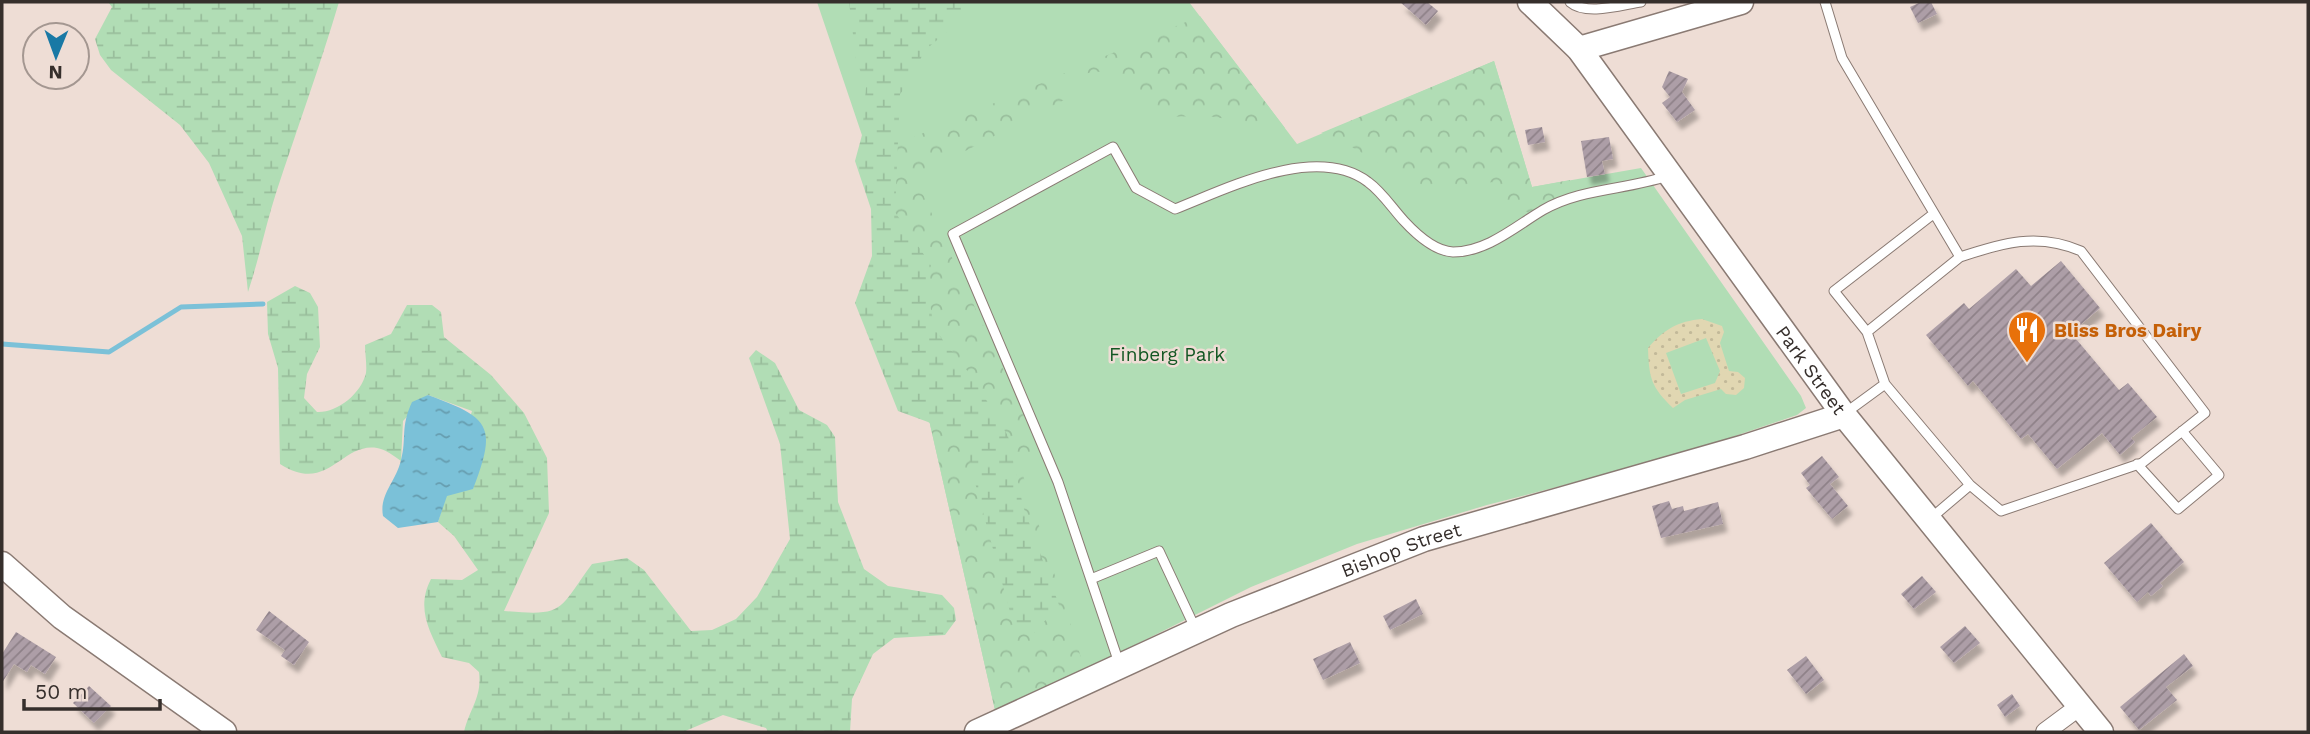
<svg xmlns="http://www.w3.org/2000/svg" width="2310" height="734" viewBox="0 0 2310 734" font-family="'Work Sans',sans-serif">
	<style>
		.green { fill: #b1ddb5 }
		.forest { fill: url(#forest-crowns) }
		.wetland { fill: url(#wetland-marsh) }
		.sand { fill: url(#sand-dots); fill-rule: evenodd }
		.water { fill: url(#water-ripples) }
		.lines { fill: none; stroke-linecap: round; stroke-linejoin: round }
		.stream { stroke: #7bc1d8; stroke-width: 5 }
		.building { fill: url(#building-hatch); filter: url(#shadow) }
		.lane-casing { stroke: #8a7a73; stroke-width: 11 }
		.street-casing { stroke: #8a7a73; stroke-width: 20 }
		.secondary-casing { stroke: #8a7a73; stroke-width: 27 }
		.lane { stroke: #fff; stroke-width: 9 }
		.street { stroke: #fff; stroke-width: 18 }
		.secondary { stroke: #fff; stroke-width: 24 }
		.labels { text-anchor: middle; stroke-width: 5; stroke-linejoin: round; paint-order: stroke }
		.food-label { font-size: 19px; font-weight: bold; fill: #c56008; stroke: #eeddd5; text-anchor: start }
		.park-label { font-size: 19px; fill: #125722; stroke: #eeddd5 }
		.street-label { font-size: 19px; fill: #362f2c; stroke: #eeddd5 }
	</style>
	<defs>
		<pattern id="forest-crowns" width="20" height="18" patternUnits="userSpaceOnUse" patternTransform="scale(1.75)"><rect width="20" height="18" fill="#b1ddb5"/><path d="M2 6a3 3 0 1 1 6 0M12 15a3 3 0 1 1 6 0" fill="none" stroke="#99be9c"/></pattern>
		<pattern id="wetland-marsh" width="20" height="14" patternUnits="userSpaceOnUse" patternTransform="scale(1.75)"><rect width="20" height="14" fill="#b1ddb5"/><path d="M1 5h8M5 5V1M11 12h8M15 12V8" fill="none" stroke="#99be9c"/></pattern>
		<pattern id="sand-dots" width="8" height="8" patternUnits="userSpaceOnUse" patternTransform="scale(1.75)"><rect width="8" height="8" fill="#e1d7b2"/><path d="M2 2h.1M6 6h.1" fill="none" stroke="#c2b999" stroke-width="1.8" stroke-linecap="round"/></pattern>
		<pattern id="water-ripples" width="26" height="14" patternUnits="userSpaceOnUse" patternTransform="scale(1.75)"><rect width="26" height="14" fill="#7bc1d8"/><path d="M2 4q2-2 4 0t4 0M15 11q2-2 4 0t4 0" fill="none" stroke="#669daf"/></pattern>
		<pattern id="building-hatch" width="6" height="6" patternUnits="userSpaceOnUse" patternTransform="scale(1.75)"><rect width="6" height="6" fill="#ad9ea7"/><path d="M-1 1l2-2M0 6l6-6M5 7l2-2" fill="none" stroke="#8e8188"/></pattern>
		<filter id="shadow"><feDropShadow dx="4.5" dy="8" stdDeviation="2" flood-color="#0004"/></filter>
	</defs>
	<rect width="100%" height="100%" fill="#eeddd5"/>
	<path class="green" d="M817 2H1189L1297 144 1494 61 1532 187 1641 168 1801 396 1806 408 1797 415 1676 456 1487 505 1357 544 1251 587 1115 655 995 710 869 156Z"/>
	<path class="forest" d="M1200 16 1285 128 1208 116 1153 117C1128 83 1102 50 1063 90L1068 98 915 177 1044 458 1021 469 1085 670 995 710 869 156Z
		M1494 61 1532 187 1570 180 1566 191 1532 213 1502 207 1492 182C1466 191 1468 184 1446 186 1434 186 1429 189 1417 186L1335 137 1321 133Z"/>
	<path class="wetland" d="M108 2H339C320 66 297 129 276 193 266 224 259 259 248 292L242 236 209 163 180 125 111 70 100 55 95 39 112 7Z
		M849 2H976L964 9 949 30 924 51 912 79 900 94 895 212 931 265 928 291 934 329 973 378 1008 436 1023 506 1059 605 1033 634 1013 623 964 442 928 422 898 411 855 303 872 256 871 209 855 161 862 135 866 87 856 59Z
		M295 286 310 293 318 307 320 347 307 374 304 398 317 412C337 413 361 394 366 373 367 365 365 353 365 345L391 334 407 305H432L441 312 444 337 491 375 524 413 547 458 549 513 504 611C565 616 557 612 592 564L627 558 644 570 691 631 712 630 736 619 757 597 790 539 780 444 749 358 756 350 775 363 799 410 827 425 835 437 838 502 864 569 888 586 942 595 954 608 956 620 945 635 894 638 873 654 852 699 850 732H768L766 728 723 715 683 732H464C470 707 482 698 479 672L469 663 442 657C429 630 416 608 431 579L462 580 478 570 454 536 438 522 472 411 428 395 403 421 401 461C394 456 385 449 377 448 341 442 328 495 280 464L278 368 268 334 267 302Z"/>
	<path class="sand" d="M1702 319 1722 326 1724 332 1720 343 1729 371 1738 372 1745 378 1744 388 1736 395 1726 394 1721 389 1685 400 1673 408C1651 387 1649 378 1648 348 1663 330 1678 321 1702 319ZM1706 338 1720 371 1715 383 1681 394 1666 353Z"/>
	<path class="water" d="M428 395C491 418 497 426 473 489L447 496 438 522 398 528 383 516C379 494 396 482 401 460 407 438 400 428 412 402Z"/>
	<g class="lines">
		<path class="stream" d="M2 344 109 352 181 307 263 304"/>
	</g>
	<path class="building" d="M1400 2H1427L1438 11 1426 25Z
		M1921 2H1931L1937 14 1918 23 1910 7Z
		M1669 71 1688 79 1682 92 1695 110 1677 122 1662 103 1670 97 1662 87Z
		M1542 127 1545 142 1528 145 1525 130Z
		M1609 137 1613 159 1602 161 1605 174 1587 177 1581 141Z
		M2061 261 2100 308 2071 333 2119 390 2128 383 2157 417 2131 438 2135 442 2120 455 2102 433 2057 469 2028 434 2021 439 1973 381 1968 386 1926 335 1964 303 1969 309 2016 269 2031 286Z
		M1822 456 1839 477 1830 484 1848 506 1832 519 1806 488 1810 485 1801 473Z
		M1669 501 1672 509 1683 506 1684 511 1718 502 1723 524 1661 538 1652 506Z
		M2151 523 2184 562 2160 583 2163 586 2151 596 2148 592 2137 602 2104 563Z
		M1922 576 1936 592 1914 609 1901 594Z
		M1416 599 1423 614 1390 630 1383 616Z
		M269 611 309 642 294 665 281 656 285 650 256 630Z
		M1965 626 1980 643 1954 663 1940 647Z
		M16 632 56 657 45 674 31 665 27 672 14 664 2 683V654Z
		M1350 642 1360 663 1323 680 1313 659Z
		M2184 654 2193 666 2166 687 2177 700 2139 730 2120 707Z
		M1806 656 1824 680 1806 694 1787 670Z
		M89 686 111 706 94 723 73 703Z
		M2012 694 2020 706 2005 717 1997 705Z"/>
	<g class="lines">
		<defs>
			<path id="lane" d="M1570 2C1586 16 1621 5 1641 2
				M1825 2 1842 58 1960 257 1867 332 1885 384 1970 485 1930 519
				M1960 257C2002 243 2038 232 2081 251L2205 413 2142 463 2001 511 1970 485
				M1867 332 1834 291 1932 215
				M1844 414 1885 384
				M2137 464 2178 509 2219 475 2182 431
				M1091 579 1159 551 1196 630
				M1120 666 1058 482 953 234 1113 147 1136 188 1175 209C1226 189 1316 143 1368 182 1382 192 1392 208 1404 221 1416 234 1434 251 1453 252 1487 252 1516 226 1543 210 1581 188 1627 190 1667 176"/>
			<path id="street" d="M2045 732 2080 706"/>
			<g id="secondary">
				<path id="s1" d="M1530 2 1579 49 1844 415 2101 732"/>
				<path d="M1579 49 1741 2"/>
				<path d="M2 564 62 617 224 732"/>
				<path id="s2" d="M977 732 1231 615 1424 539 1745 447 1844 415"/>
			</g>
		</defs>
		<use href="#lane" class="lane-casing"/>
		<use href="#street" class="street-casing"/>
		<use href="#secondary" class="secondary-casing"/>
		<use href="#lane" class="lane"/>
		<use href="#street" class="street"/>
		<use href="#secondary" class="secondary"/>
	</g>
	<defs>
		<symbol id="restaurant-pin" viewBox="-11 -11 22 30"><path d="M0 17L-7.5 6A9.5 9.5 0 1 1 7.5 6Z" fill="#e8710a" stroke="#eeddd5"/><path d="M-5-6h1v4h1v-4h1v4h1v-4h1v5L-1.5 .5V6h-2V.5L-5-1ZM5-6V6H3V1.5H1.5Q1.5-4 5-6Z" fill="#fff"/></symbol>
	</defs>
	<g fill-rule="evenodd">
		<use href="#restaurant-pin" x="2005" y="308" width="44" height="60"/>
	</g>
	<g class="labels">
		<g class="food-label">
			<text x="2054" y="337">Bliss Bros Dairy</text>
		</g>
		<g class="park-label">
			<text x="1167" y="361">Finberg Park</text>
		</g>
		<g class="street-label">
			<text dy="7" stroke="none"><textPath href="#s1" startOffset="464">Park Street</textPath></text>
			<text dy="7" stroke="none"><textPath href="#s2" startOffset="462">Bishop Street</textPath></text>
		</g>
	</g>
	<rect width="2310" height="734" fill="none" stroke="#362f2c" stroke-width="7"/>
	<g transform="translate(56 56) rotate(181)"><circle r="33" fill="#eeddd5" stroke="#a49791" stroke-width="2"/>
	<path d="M0-5L12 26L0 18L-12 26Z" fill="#1979a5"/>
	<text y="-10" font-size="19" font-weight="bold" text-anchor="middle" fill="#362f2c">N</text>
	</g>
	<path d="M24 699v10h136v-10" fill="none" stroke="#362f2c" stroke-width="3.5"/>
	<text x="35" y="699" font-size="21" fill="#362f2c" stroke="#eeddd5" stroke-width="5" paint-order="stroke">50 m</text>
</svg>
